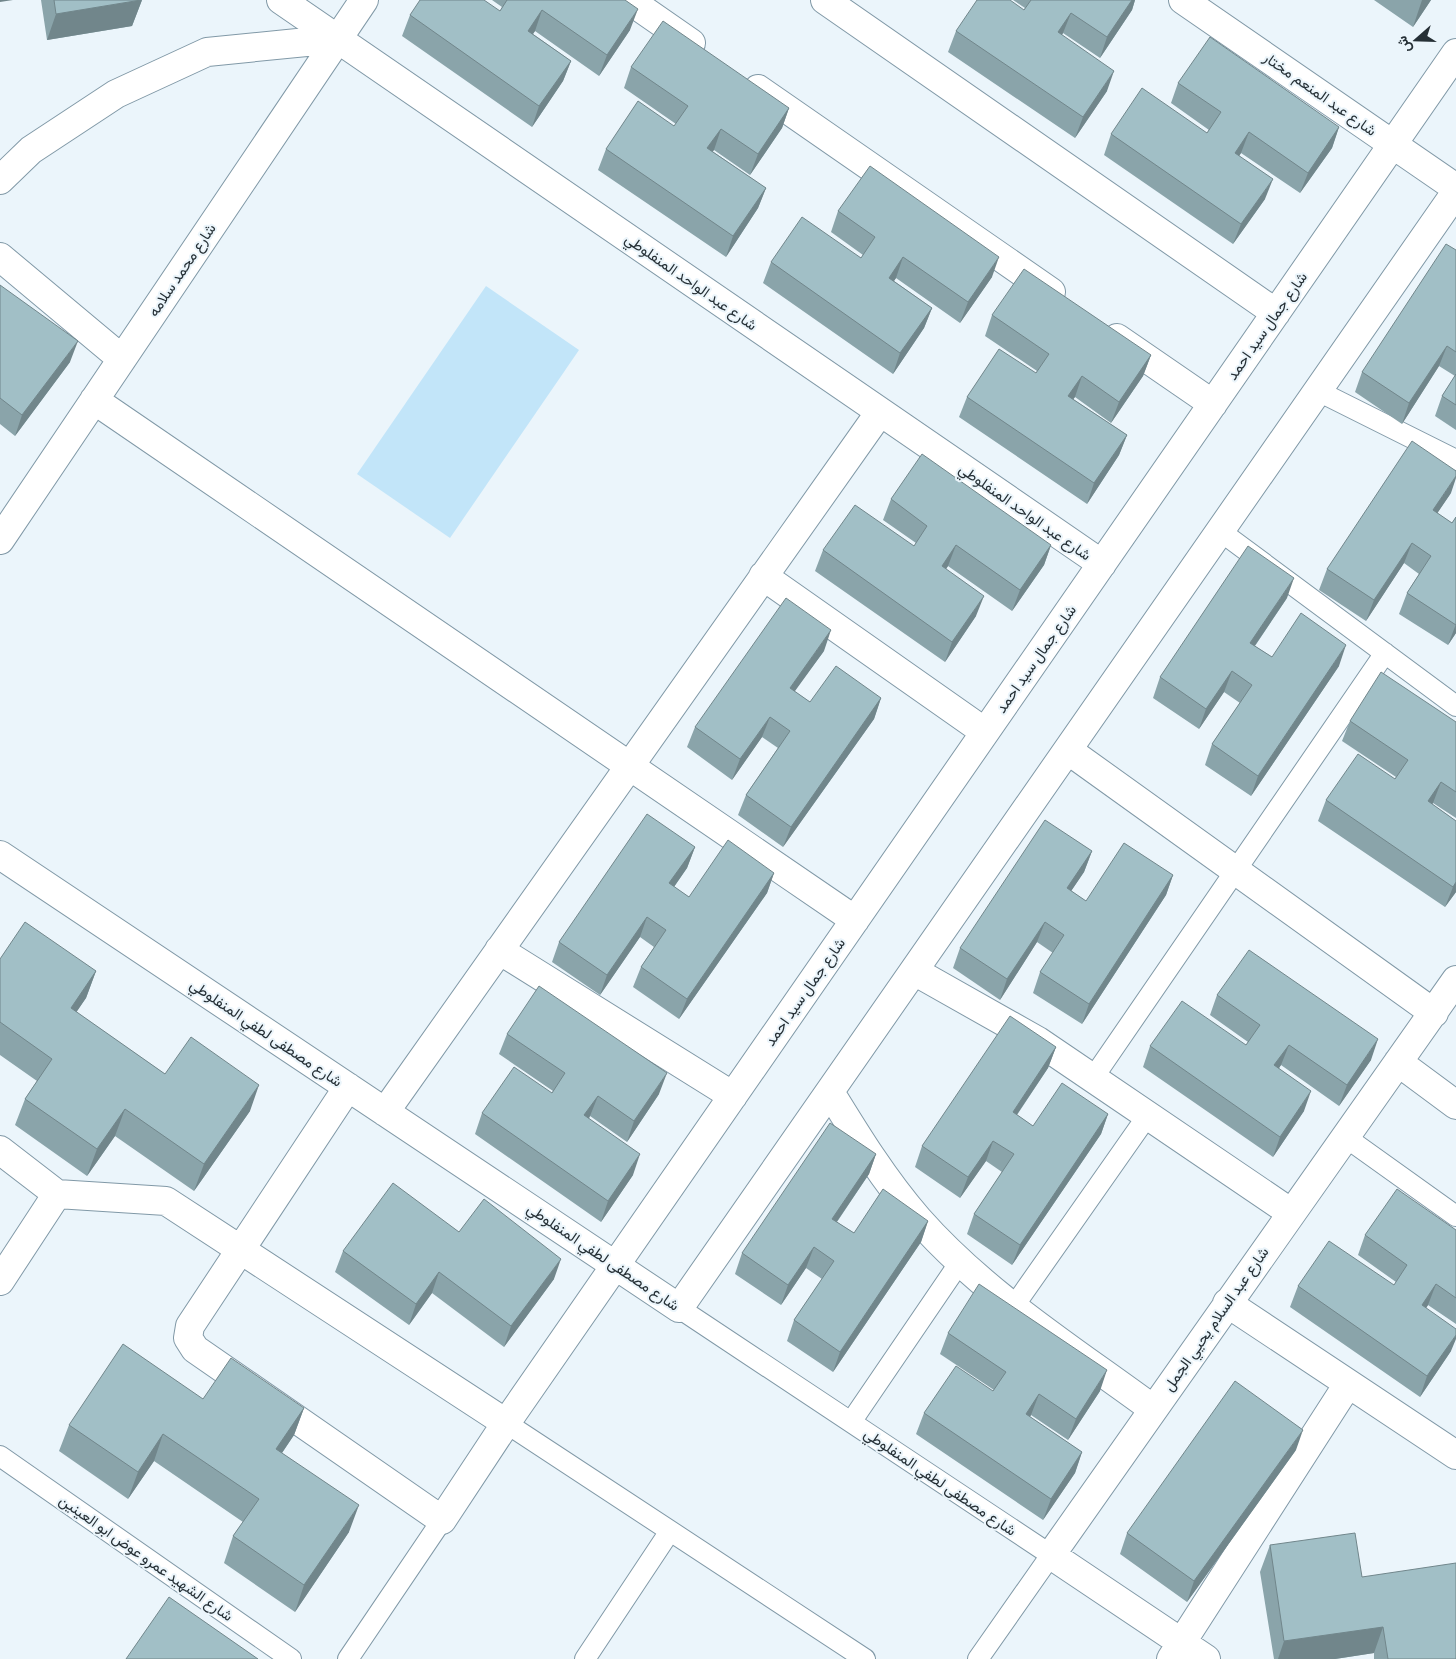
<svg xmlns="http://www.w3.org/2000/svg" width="1456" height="1659" viewBox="0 0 1456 1659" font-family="Signika,Vazirmatn,sans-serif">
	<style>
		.green { fill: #c2e5f9 }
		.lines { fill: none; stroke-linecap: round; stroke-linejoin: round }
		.lane-casing { stroke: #8199a7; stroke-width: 22 }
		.street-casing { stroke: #8199a7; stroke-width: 30 }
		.lane { stroke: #fff; stroke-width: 20 }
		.street { stroke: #fff; stroke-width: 28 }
		.wall { fill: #8aa4aa }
		.shaded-wall { fill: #71868b }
		.building { fill: #a1bfc6; stroke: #71868b }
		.labels { text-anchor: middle; stroke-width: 4; stroke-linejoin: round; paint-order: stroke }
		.street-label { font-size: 15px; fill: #263036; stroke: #ebf5fb }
	</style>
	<rect width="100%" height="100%" fill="#ebf5fb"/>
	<path class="green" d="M486 286 579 350 450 538 357 474Z"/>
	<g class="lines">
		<defs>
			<path id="lane" d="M1318 391 1456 460
				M1220 531 1456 706
				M1093 1078 1385 653
				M1344 1136 1456 1216
				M1014 1306 1148 1115
				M679 1308 1051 1555 978 1659
				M851 1422 960 1262
				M506 1423 865 1659
				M0 1456 291 1659
				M348 1659 442 1520
				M585 1659 670 1531"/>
			<path id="street" d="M281 0 1102 564
				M629 0 691 43
				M825 0 1276 313
				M1183 0 1456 188
				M758 89 1051 292
				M0 180 31 150 116 94 207 52 337 39
				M0 257 122 359
				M1117 338 1213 404
				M94 400 855 920
				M0 540 364 0
				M763 576 985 732
				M1069 751 1434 1013
				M0 855 679 1308 1456 192
				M499 950 733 1096
				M914 971 1038 1041 1290 1212
				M1398 1062 1456 1105
				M348 1087 190 1326 188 1338 195 1349 442 1520 506 1423 1456 53
				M830 1092C857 1136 884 1180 918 1219 984 1294 1073 1350 1153 1409
				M385 1112 880 412
				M0 1150 57 1194 166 1201 506 1423
				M0 1281 57 1194
				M1227 1303 1456 1455
				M1171 1659 1348 1384
				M1206 1659 1051 1555 1456 980"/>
		</defs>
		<use href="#lane" class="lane-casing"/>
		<use href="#street" class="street-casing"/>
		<use href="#lane" class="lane"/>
		<use href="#street" class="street"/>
	</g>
	<path class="wall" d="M41 0H142L132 26 47 40Z
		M492 0H625L630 30 599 76 535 31 533 34 571 61 563 81 532 127 402 36 410 15 500 11 502 7Z
		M1013 0H1135L1132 10 1100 58 1063 33 1062 35 1107 91 1075 138 948 52 956 31 1024 10 1025 8Z
		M1374 0H1431L1413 27Z
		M631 67 789 108 782 128 750 175 714 150 712 151 766 188 758 208 726 257 598 170 606 149 674 126 676 124 624 88Z
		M1178 83 1339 127 1332 148 1300 193 1241 153 1239 156 1265 199 1233 244 1104 155 1111 134 1207 133 1209 130 1171 103Z
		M838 211 992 277 960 323 896 278 894 281 932 308 924 328 893 374 763 283 771 262 861 258 863 255 831 232Z
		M1456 250V430L1435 416 1442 396 1455 376 1439 366 1402 424 1355 392 1362 372Z
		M0 285 70 362 15 436 0 424Z
		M992 315 1151 355 1143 376 1111 423 1075 397 1073 399 1127 435 1119 455 1087 504 959 417 967 397 1036 373 1037 371 985 336Z
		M1451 493 1437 513 1452 523 1456 517V633L1448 645 1399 614 1407 593 1419 574 1404 563 1366 621 1319 590 1327 569Z
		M891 499 1051 545 1044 565 1012 611 948 566 946 569 976 616 945 662 815 571 823 550 914 546 916 543 883 520Z
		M1287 598 1255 646 1272 657 1339 666 1251 796 1205 765 1212 744 1240 703 1224 692 1199 729 1153 698 1160 677Z
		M824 651 794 691 810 702 881 698 874 719 783 847 738 815 746 795 778 748 762 737 732 780 687 747 695 727Z
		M1350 721 1456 722V818L1433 803 1432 804 1456 821V892L1445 907 1318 821 1326 800 1395 779 1396 777 1342 741Z
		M695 847 687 868 674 887 689 897 774 873 767 893 679 1019 633 987 641 967 654 947 640 937 600 995 552 962 559 942Z
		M1092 851 1084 872 1071 891 1086 901 1173 875 1166 895 1082 1024 1033 993 1040 972 1053 953 1037 942 1000 1000 953 968 960 948Z
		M0 959 96 971 86 998 76 1012 165 1074 250 1111 194 1191 115 1136 87 1176 15 1125 25 1099 37 1081 0 1055Z
		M1217 995 1371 1060 1339 1106 1281 1065 1279 1068 1304 1111 1273 1157 1143 1067 1150 1046 1246 1045 1248 1042 1210 1015Z
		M507 1034 659 1094 627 1142 590 1116 589 1119 633 1175 601 1222 475 1134 482 1113 552 1093 553 1091 499 1054Z
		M1056 1047 1048 1068 1017 1115 1033 1126 1108 1114 1101 1134 1012 1265 967 1234 974 1214 1002 1172 986 1161 960 1198 915 1167 922 1146Z
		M876 1154 869 1174 837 1222 854 1233 928 1221 921 1242 833 1372 787 1341 794 1320 822 1279 806 1268 781 1305 735 1274 742 1253Z
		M1456 1230V1324L1428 1305 1426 1308 1451 1351 1420 1397 1290 1307 1298 1286 1394 1285 1396 1282 1358 1255 1365 1235Z
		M459 1232 554 1279 504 1347 432 1293 409 1325 335 1272 343 1251Z
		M948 1333 1100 1391 1068 1440 1031 1415 1030 1417 1082 1452 1075 1473 1043 1520 916 1434 924 1413 993 1391 994 1390 940 1354Z
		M203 1399 304 1408 294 1435 282 1453 349 1532 295 1612 224 1563 233 1536 243 1522 154 1461 128 1499 59 1451 69 1425Z
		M1296 1450 1187 1602 1120 1554 1127 1533Z
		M1270 1545 1362 1577 1456 1659H1374V1653L1335 1659H1274L1260 1572Z"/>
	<path class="shaded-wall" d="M0 0H13L0 2Z
		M142 0 132 26 47 40 56 14Z
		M1132 0H1135L1132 10 1100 58 1107 37Z
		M1422 0H1431L1413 27Z
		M638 9 630 30 599 76 607 55Z
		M542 10 535 31 521 51 528 31Z
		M1071 13 1063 33 1050 52 1058 32Z
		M571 61 563 81 532 127 539 106Z
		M1114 71 1107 91 1075 138 1083 117Z
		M789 108 782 128 750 175 758 154Z
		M1339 127 1332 148 1300 193 1308 173Z
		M721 129 714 150 700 169 707 148Z
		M1249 132 1241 153 1228 174 1235 153Z
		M1273 179 1265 199 1233 244 1241 224Z
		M766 188 758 208 726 257 733 236Z
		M903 257 896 278 882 298 889 278Z
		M999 257 992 277 960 323 968 302Z
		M932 308 924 328 893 374 900 353Z
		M78 341 70 362 15 436 22 415Z
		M1447 346 1439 366 1402 424 1409 403Z
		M1151 355 1143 376 1111 423 1119 402Z
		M1082 376 1075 397 1061 416 1068 396Z
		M1127 435 1119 455 1087 504 1094 483Z
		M1456 476V478L1451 493 1426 530 1433 510Z
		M1412 543 1404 563 1366 621 1374 600Z
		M956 545 948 566 934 587 942 566Z
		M1051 545 1044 565 1012 611 1020 590Z
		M1294 578 1287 598 1243 663 1250 643Z
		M984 596 976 616 945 662 952 642Z
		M1456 624V633L1448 645Z
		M831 630 824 651 782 709 790 688Z
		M1346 645 1339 666 1251 796 1258 776Z
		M1232 671 1224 692 1199 729 1206 709Z
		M881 698 874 719 783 847 791 827Z
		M770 717 762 737 732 780 740 759Z
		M1441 782 1433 803 1420 822 1428 801Z
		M695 847 687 868 662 904 669 883Z
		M1092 851 1084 872 1059 909 1067 888Z
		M774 873 767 893 679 1019 687 999Z
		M1173 875 1166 895 1082 1024 1089 1004Z
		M1456 882V892L1445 907 1453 887Z
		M647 917 640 937 600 995 607 975Z
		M1045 922 1037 942 1000 1000 1007 979Z
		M96 971 86 998 61 1035 71 1008Z
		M1378 1039 1371 1060 1339 1106 1347 1085Z
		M1289 1045 1281 1065 1267 1086 1274 1065Z
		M1056 1047 1048 1068 1005 1132 1013 1112Z
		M667 1073 659 1094 627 1142 634 1121Z
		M259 1085 250 1111 194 1191 204 1164Z
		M1311 1091 1304 1111 1273 1157 1280 1137Z
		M598 1096 590 1116 576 1136 584 1115Z
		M125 1109 115 1136 87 1176 97 1149Z
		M1108 1114 1101 1134 1012 1265 1020 1245Z
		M993 1141 986 1161 960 1198 968 1177Z
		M640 1154 633 1175 601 1222 608 1201Z
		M876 1154 869 1174 825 1239 832 1219Z
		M928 1221 921 1242 833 1372 840 1352Z
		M814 1247 806 1268 781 1305 788 1285Z
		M561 1259 554 1279 504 1347 511 1326Z
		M439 1272 432 1293 409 1325 416 1304Z
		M1436 1284 1428 1305 1415 1326 1422 1305Z
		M1456 1335V1339L1451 1351 1420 1397 1427 1376Z
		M1107 1370 1100 1391 1068 1440 1076 1419Z
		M1039 1394 1031 1415 1018 1434 1026 1414Z
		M304 1408 294 1435 267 1475 276 1449Z
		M1303 1430 1296 1450 1187 1602 1194 1581Z
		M163 1434 154 1461 128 1499 138 1472Z
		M1082 1452 1075 1473 1043 1520 1051 1499Z
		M359 1505 349 1532 295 1612 304 1585Z
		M1383 1627 1374 1653 1335 1659H1278L1284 1641Z"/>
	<path class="building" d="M54 0H141L56 14Z
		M420 0H484L500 11 507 0H625L638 9 607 55 542 10 528 31 571 61 539 106 410 15Z
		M977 0H1010L1024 10 1031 0H1132L1107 37 1071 13 1058 32 1114 71 1083 117 956 31Z
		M663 21 789 108 758 154 721 129 707 148 766 188 733 236 606 149 638 101 674 126 688 106 631 67Z
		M1210 37 1339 127 1308 173 1249 132 1235 153 1273 179 1241 224 1111 134 1142 88 1207 133 1221 112 1178 83Z
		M870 166 999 257 968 302 903 257 889 278 932 308 900 353 771 262 802 217 861 258 875 237 838 211Z
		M1446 244 1456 250V352L1447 346 1409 403 1362 372Z
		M1024 269 1151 355 1119 402 1082 376 1068 396 1127 435 1094 483 967 397 999 349 1036 373 1049 354 992 315Z
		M0 285 78 341 22 415 0 398Z
		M1456 374V405L1442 396Z
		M1412 441 1456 471V476L1433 510 1452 523 1456 517V625L1407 593 1431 556 1412 543 1374 600 1327 569Z
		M922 454 1051 545 1020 590 956 545 942 566 984 596 952 642 823 550 855 505 914 546 927 526 891 499Z
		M1248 546 1294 578 1250 643 1272 657 1301 613 1346 645 1258 776 1212 744 1252 685 1232 671 1206 709 1160 677Z
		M786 598 831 630 790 688 810 702 836 666 881 698 791 827 746 795 790 731 770 717 740 759 695 727Z
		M1381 672 1456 722V792L1441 782 1428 801 1456 821V882L1453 887 1326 800 1358 754 1395 779 1408 760 1350 721Z
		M647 814 695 847 669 883 689 897 728 840 774 873 687 999 641 967 666 930 647 917 607 975 559 942Z
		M1045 820 1092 851 1067 888 1086 901 1124 843 1173 875 1089 1004 1040 972 1064 935 1045 922 1007 979 960 948Z
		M25 922 96 971 71 1008 165 1074 191 1037 259 1085 204 1164 125 1109 97 1149 25 1099 52 1059 0 1022V959Z
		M1249 950 1378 1039 1347 1085 1289 1045 1274 1065 1311 1091 1280 1137 1150 1046 1182 1001 1246 1045 1260 1025 1217 995Z
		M539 986 667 1073 634 1121 598 1096 584 1115 640 1154 608 1201 482 1113 514 1067 552 1093 565 1073 507 1034Z
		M1010 1016 1056 1047 1013 1112 1033 1126 1062 1083 1108 1114 1020 1245 974 1214 1014 1154 993 1141 968 1177 922 1146Z
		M830 1123 876 1154 832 1219 854 1233 883 1189 928 1221 840 1352 794 1320 834 1261 814 1247 788 1285 742 1253Z
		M393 1183 459 1232 484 1199 561 1259 511 1326 439 1272 416 1304 343 1251Z
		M1397 1189 1456 1230V1298L1436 1284 1422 1305 1456 1329V1335L1427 1376 1298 1286 1329 1241 1394 1285 1407 1265 1365 1235Z
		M979 1284 1107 1370 1076 1419 1039 1394 1026 1414 1082 1452 1051 1499 924 1413 956 1366 993 1391 1006 1372 948 1333Z
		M123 1344 203 1399 231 1358 304 1408 276 1449 359 1505 304 1585 233 1536 259 1499 163 1434 138 1472 69 1425Z
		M1235 1381 1303 1430 1194 1581 1127 1533Z
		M1355 1533 1362 1577 1456 1563V1659H1388L1383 1627 1284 1641 1270 1545Z
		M169 1597 258 1659H126Z"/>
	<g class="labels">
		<g class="street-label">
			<text transform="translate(1320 94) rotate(35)" y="5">شارع عبد المنعم مختار</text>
			<text transform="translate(182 270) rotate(-56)" y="5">شارع محمد سلامه</text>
			<text transform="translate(691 282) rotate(35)" y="5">شارع عبد الواحد المنفلوطي</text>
			<text transform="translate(1267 326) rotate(-55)" y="5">شارع جمال سيد احمد</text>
			<text transform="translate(1025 512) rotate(35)" y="5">شارع عبد الواحد المنفلوطي</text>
			<text transform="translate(1036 659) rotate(-55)" y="5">شارع جمال سيد احمد</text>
			<text transform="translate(805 992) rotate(-55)" y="5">شارع جمال سيد احمد</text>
			<text transform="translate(266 1033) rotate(34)" y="5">شارع مصطفى لطفي المنفلوطي</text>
			<text transform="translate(603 1257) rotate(34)" y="5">شارع مصطفى لطفي المنفلوطي</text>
			<text transform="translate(1216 1319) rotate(-55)" y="5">شارع عبد السلام يحيي الجمل</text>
			<text transform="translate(940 1482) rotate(34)" y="5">شارع مصطفى لطفي المنفلوطي</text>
			<text transform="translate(146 1558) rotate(35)" y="5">شارع الشهيد عمرو عوض ابو العينين</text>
		</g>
	</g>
	<g transform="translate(1416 40) rotate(250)" stroke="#ebf5fb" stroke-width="4" paint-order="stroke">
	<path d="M0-4L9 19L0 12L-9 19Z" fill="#263036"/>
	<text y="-8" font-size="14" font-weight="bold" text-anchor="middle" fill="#263036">ش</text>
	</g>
</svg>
